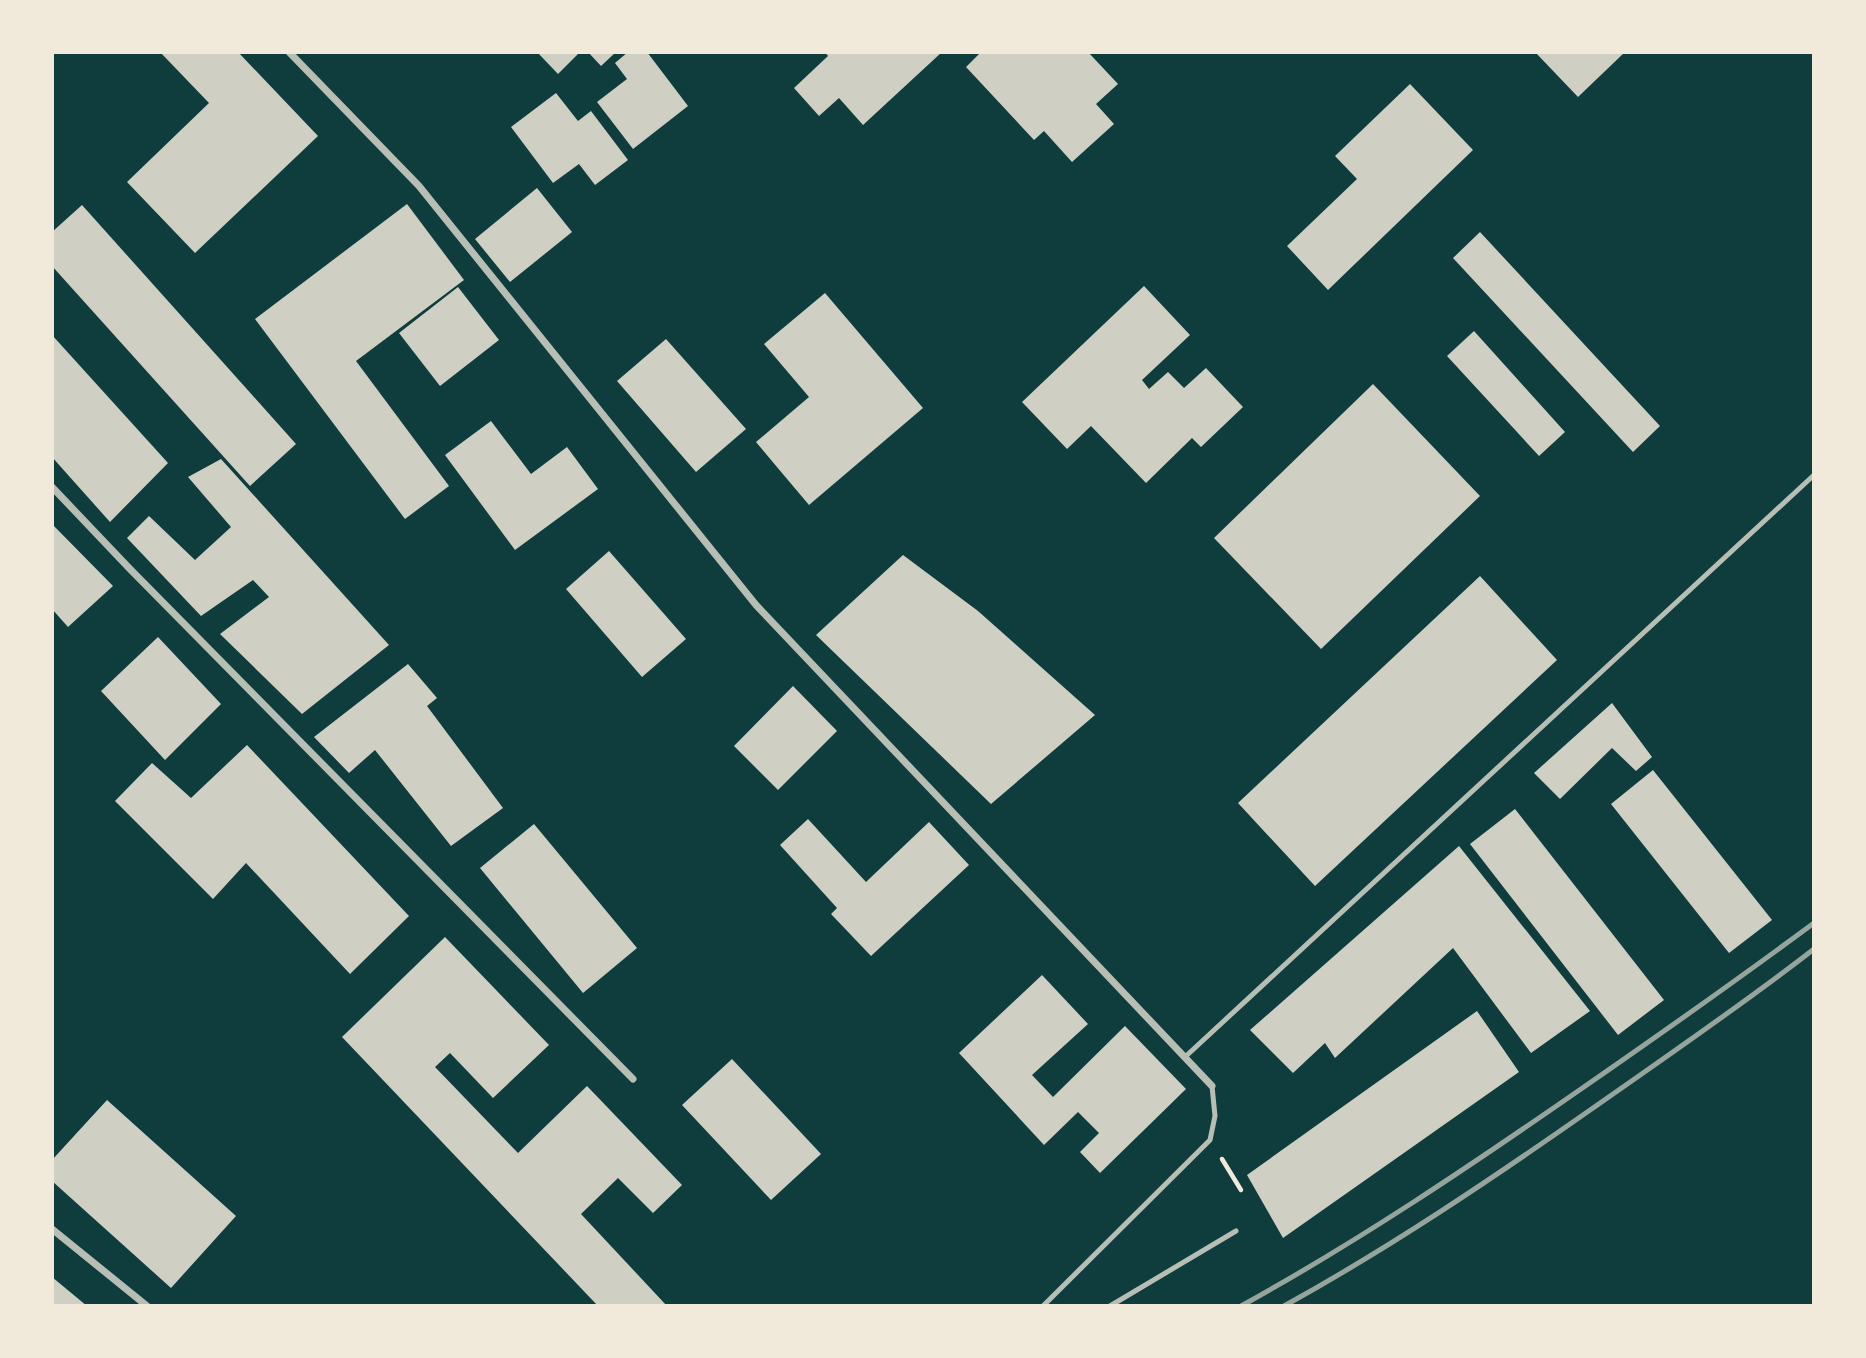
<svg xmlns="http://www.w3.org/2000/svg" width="1866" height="1358" viewBox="0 0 1866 1358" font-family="Roboto,sans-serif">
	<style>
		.building { fill: #cfcfc3 }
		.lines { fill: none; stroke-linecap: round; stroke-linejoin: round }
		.path { stroke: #f1e9da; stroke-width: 4.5 }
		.service { stroke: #b8beb3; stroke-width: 5 }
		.minor { stroke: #b8beb3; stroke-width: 7 }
		.rail { stroke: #97a49c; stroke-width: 5 }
	</style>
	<rect width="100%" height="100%" fill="#0f3d3e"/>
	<path class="building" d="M160 52H238L318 136 195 253 127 182 209 103Z
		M537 52H580L558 74Z
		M588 52H616L601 66Z
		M628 52H647L688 106 633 149 597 102 627 79 615 63Z
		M825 52H942L863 125 839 98 819 116 794 88 828 56Z
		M981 52H1088L1118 84 1096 104 1114 124 1072 162 1044 131 1034 140 966 67Z
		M1535 52H1625L1578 97Z
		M1410 84 1473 150 1328 290 1287 246 1357 179 1335 156Z
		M556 93 578 121 591 111 628 160 595 185 579 164 553 183 511 127Z
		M537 188 572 232 510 282 475 239Z
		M407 204 464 280 356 361 449 486 405 519 255 319Z
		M82 205 296 444 250 486 52 266V232Z
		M1480 232 1660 426 1633 452 1453 258Z
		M1144 286 1190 335 1142 380 1149 389 1168 372 1184 388 1206 368 1243 407 1201 447 1192 438 1146 483 1091 426 1067 449 1022 402Z
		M458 287 499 340 440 386 399 333Z
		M825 293 923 408 809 505 756 442 809 397 764 344Z
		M1474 331 1565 432 1539 456 1447 356Z
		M52 335 168 463 110 522 52 457Z
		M666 339 746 429 696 472 617 381Z
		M1373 384 1480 496 1321 649 1214 538Z
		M491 421 531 474 567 447 598 489 515 550 445 455Z
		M221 459 389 645 302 714 220 634 269 597 253 580 201 616 127 538 149 516 195 560 231 527 188 477Z
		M52 524 113 586 68 627 52 609Z
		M609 551 686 639 642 677 566 589Z
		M903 555 978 611 1095 715 991 804 816 635Z
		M1480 576 1557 660 1315 886 1238 803Z
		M158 637 221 704 165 760 101 691Z
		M408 664 437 698 427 706 503 808 451 846 375 750 349 773 314 737Z
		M793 686 837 731 778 790 734 746Z
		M1612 703 1652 757 1636 771 1612 748 1560 799 1534 773Z
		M247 745 409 916 350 974 246 863 213 899 115 801 152 763 191 798Z
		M1653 770 1772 920 1729 953 1611 804Z
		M1515 809 1664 1000 1618 1035 1470 844Z
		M808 819 866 882 929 822 969 865 871 956 831 914 837 908 780 845Z
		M534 824 637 948 583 993 480 868Z
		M1459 846 1590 1011 1531 1053 1453 948 1335 1058 1325 1043 1293 1073 1250 1030Z
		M445 937 549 1045 493 1098 450 1053 435 1067 518 1153 587 1086 682 1185 653 1213 618 1178 581 1214 667 1306H598L342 1037Z
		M1042 975 1088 1024 1032 1075 1053 1097 1125 1026 1186 1089 1100 1173 1080 1152 1099 1133 1078 1112 1044 1145 959 1053Z
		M1477 1011 1519 1072 1283 1238 1247 1175Z
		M732 1059 821 1154 771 1200 682 1105Z
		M107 1100 236 1216 171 1288 52 1181V1160Z
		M52 1277 87 1306H52Z"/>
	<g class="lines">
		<path class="path" d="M1222 1159 1241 1190"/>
		<path class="service" d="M1185 1057 1814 475
			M1043 1306 1210 1140 1215 1116 1212 1086
			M1110 1306 1236 1231"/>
		<path class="minor" d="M289 52 419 186 756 605 1212 1086
			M52 487 129 568 633 1079
			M52 1229 147 1306"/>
		<path class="rail" d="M1241 1306C1359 1241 1470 1166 1581 1089 1659 1035 1737 980 1814 923
			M1284 1306C1391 1247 1493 1178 1593 1108 1667 1056 1742 1005 1814 949"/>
	</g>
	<rect width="1866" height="1358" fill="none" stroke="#f1e9da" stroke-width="108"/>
</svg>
